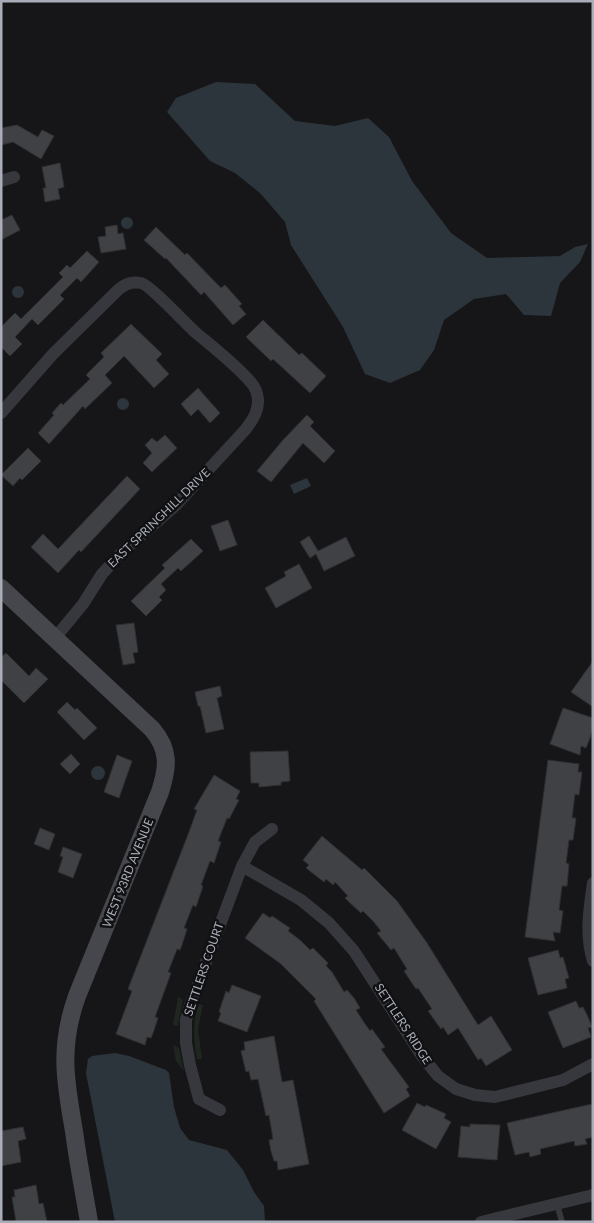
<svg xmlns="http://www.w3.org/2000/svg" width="594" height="1223" viewBox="0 0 594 1223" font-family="Lato,sans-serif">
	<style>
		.green { fill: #1e261f }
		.water { fill: #2c353c }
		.building { fill: #404145; stroke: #303034 }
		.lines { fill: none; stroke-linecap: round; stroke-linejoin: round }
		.lane { stroke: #37383d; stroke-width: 6 }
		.street { stroke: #37383d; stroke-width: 12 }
		.secondary { stroke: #45474d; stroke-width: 18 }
		.labels { text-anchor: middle; stroke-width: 5; stroke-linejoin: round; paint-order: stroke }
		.street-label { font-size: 12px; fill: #a8adb8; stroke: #111113 }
	</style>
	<rect width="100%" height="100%" fill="#161618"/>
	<path class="green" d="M178 997 183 1000 178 1026 173 1025Z
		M198 1004 203 1005 198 1029 202 1059H197C193 1040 193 1023 198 1004Z
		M173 1045 179 1048 184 1071 176 1061Z"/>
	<path class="water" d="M216 82 255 84 295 121 335 126 368 118 389 137 412 181 451 233 487 258 560 256 575 247 588 244 580 262 560 283 551 316 524 315 506 294 474 299 444 320 434 350 420 370 390 383 365 374 343 327 291 245 285 222 260 193 235 173 210 161 167 112 176 98Z
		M121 223a6 6 0 1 1 12 0a6 6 0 1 1-12 0Z
		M12 292a6 6 0 1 1 12 0a6 6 0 1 1-12 0Z
		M117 404a6 6 0 1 1 12 0a6 6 0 1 1-12 0Z
		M307 478 311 486 294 494 290 485Z
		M91 773a7 7 0 1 1 14 0a7 7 0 1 1-14 0Z
		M115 1053 129 1056 166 1070 169 1073 174 1107 180 1128 189 1140 227 1150 243 1170 254 1192 264 1206 265 1222H115L86 1073 88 1059 92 1056Z"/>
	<path class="building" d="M17 125 38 137 42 130 54 136 41 159 13 142 1 145V128Z
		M60 163 64 187 58 189 60 199 45 202 43 188H46L42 167Z
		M12 215 20 230 1 240V220Z
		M117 225 118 234 123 233 126 249 101 253 98 237 106 236 105 227Z
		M156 227 185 255 187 253 221 288 225 285 242 304 239 306 246 314 233 325 204 292 201 295 166 258 165 259 144 240Z
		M87 251 99 262 81 282 77 278 60 295 64 299 38 325 32 319 15 337 22 344 10 356 1 347V327L15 313 21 319 63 277 59 273 67 265 70 268Z
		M263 320 299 355 302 353 326 376 310 393 273 359 271 361 246 337Z
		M131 324 162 354 156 360 169 374 154 388 124 356 105 375 112 383 85 409 83 406 49 444 38 433 54 415 52 413 61 403 63 405 90 379 86 375 104 357 101 353Z
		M198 388 220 413 210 423 198 409 191 416 181 404Z
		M307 415 314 422 310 426 335 451 324 463 303 443 271 482 257 471 283 440Z
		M165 435 177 448 152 472 143 463 152 453 145 445 152 438 157 442Z
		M28 448 41 461 22 480 20 478 13 486 1 475Z
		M127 476 140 489 81 552 79 550 58 573 31 547 43 534 58 549Z
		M228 520 237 545 220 551 211 526Z
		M309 536 318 551 346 537 355 556 324 571 316 554 310 558 300 542Z
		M191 539 203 551 181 571 178 568 161 584 166 590 159 597 162 600 146 616 131 601 165 568 162 565Z
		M299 564 312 588 276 608 265 588 286 576 284 572Z
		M134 623 138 652 133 653 135 663 123 665 116 625Z
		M6 653 29 676 36 668 48 679 24 703 1 680V657Z
		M593 661V707L571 692Z
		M220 686 222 696 217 698 224 729 206 733 200 706H198L195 692Z
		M67 702 75 710 77 708 97 728 84 740 57 712Z
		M563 708 593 718V727L590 738 586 748 581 746 580 755 550 744Z
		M288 751 290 781 281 782V785L259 787V783H251L250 752Z
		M71 754 80 764 70 774 60 764Z
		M117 755 132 761 119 798 104 792Z
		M548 760 579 764 578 772H582L579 795 575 794 572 818H576L573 840H569L566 863 569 864 567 886H562L559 910 563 911 560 933 553 932 555 941 525 937Z
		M214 775 240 791 236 799 239 800 229 819 227 818 218 841 221 842 214 863 210 861 201 885 203 886 196 907 193 905 184 928 187 929 182 945 180 950 177 949 168 972 171 973 155 1017 158 1018 153 1033 151 1038 147 1037 145 1045 116 1034 132 991 128 989 189 832 197 810 194 809Z
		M40 828 55 834 49 850 34 844Z
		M322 836 362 870 364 868 397 901 427 943 478 1025 491 1016 512 1050 486 1066 481 1058 478 1060 458 1028 448 1035 443 1027 441 1029 428 1011 432 1009 418 988 416 989 404 971 407 969 394 948 391 950 377 933 381 931 373 921 363 911 361 913 349 902 345 898 348 896 335 882 333 885 326 879 324 882 306 868 309 865 303 860Z
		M63 847 82 854 73 878 58 872 63 857 60 856Z
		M263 913 270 918 272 916 290 928 288 931 300 940 310 950 313 948 328 963 326 966 332 972 344 992 347 990 354 998 360 1008 356 1010 363 1021 370 1031 372 1029 385 1047 381 1049 409 1087 406 1089 410 1096 384 1113 314 1001 316 999 281 964 245 938Z
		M558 950 560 958 563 957 569 978 565 979 567 988 538 995 528 958Z
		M232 985 261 996 247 1032 218 1021 221 1013 219 1012 226 991 229 993Z
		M576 1001 579 1008 583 1007 588 1017 592 1027 588 1028 591 1037 563 1048 548 1012Z
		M274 1036 282 1082 293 1080 309 1164 278 1170 277 1161H274L271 1151 269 1140 273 1139 269 1115 266 1116 258 1079 251 1080 249 1071 246 1072 241 1051 245 1050 244 1042Z
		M417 1103 425 1107 426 1105 446 1114 444 1118 451 1122 436 1149 402 1130Z
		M592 1104 593 1137 585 1139 587 1144 575 1146 574 1141 540 1149 541 1154 530 1157 529 1152 515 1155 507 1123Z
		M470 1124 500 1125 497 1160 458 1157 461 1126 470 1127Z
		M23 1127 26 1139 18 1141 21 1162 1 1166V1131Z
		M36 1185 39 1204 43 1203 47 1222H16L12 1197H15L14 1190Z"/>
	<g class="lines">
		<path class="lane" d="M557 1204 562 1222"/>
		<path class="street" d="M1 181 14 177
			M1 413 53 354 119 289C125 284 132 281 141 283 150 285 185 323 195 332 213 347 231 361 247 378 252 383 256 388 257 394 261 408 253 420 245 430L175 506 122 552 102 574 83 604 55 638
			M242 866 301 900 329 923 354 951 422 1056 438 1076 456 1089 475 1095 495 1097 563 1080 593 1064
			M593 883C589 910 585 935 593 961
			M220 1110 199 1099 190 1065 186 1043V1020L190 1005 242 866 255 842 272 829
			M481 1222 593 1195"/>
		<path class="secondary" d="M1 588 152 729C170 750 168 767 160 792L77 996C59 1046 65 1081 74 1131 78 1162 84 1192 89 1222"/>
	</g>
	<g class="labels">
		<g class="street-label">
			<text transform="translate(159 518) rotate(-44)" y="4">EAST SPRINGHILL DRIVE</text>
			<text transform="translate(128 873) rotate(-68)" y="4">WEST 93RD AVENUE</text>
			<text transform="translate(204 969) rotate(-71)" y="4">SETTLERS COURT</text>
			<text transform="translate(403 1024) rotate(57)" y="4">SETTLERS RIDGE</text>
		</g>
	</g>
	<rect width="594" height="1223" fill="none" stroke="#a8adb8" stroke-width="5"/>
</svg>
